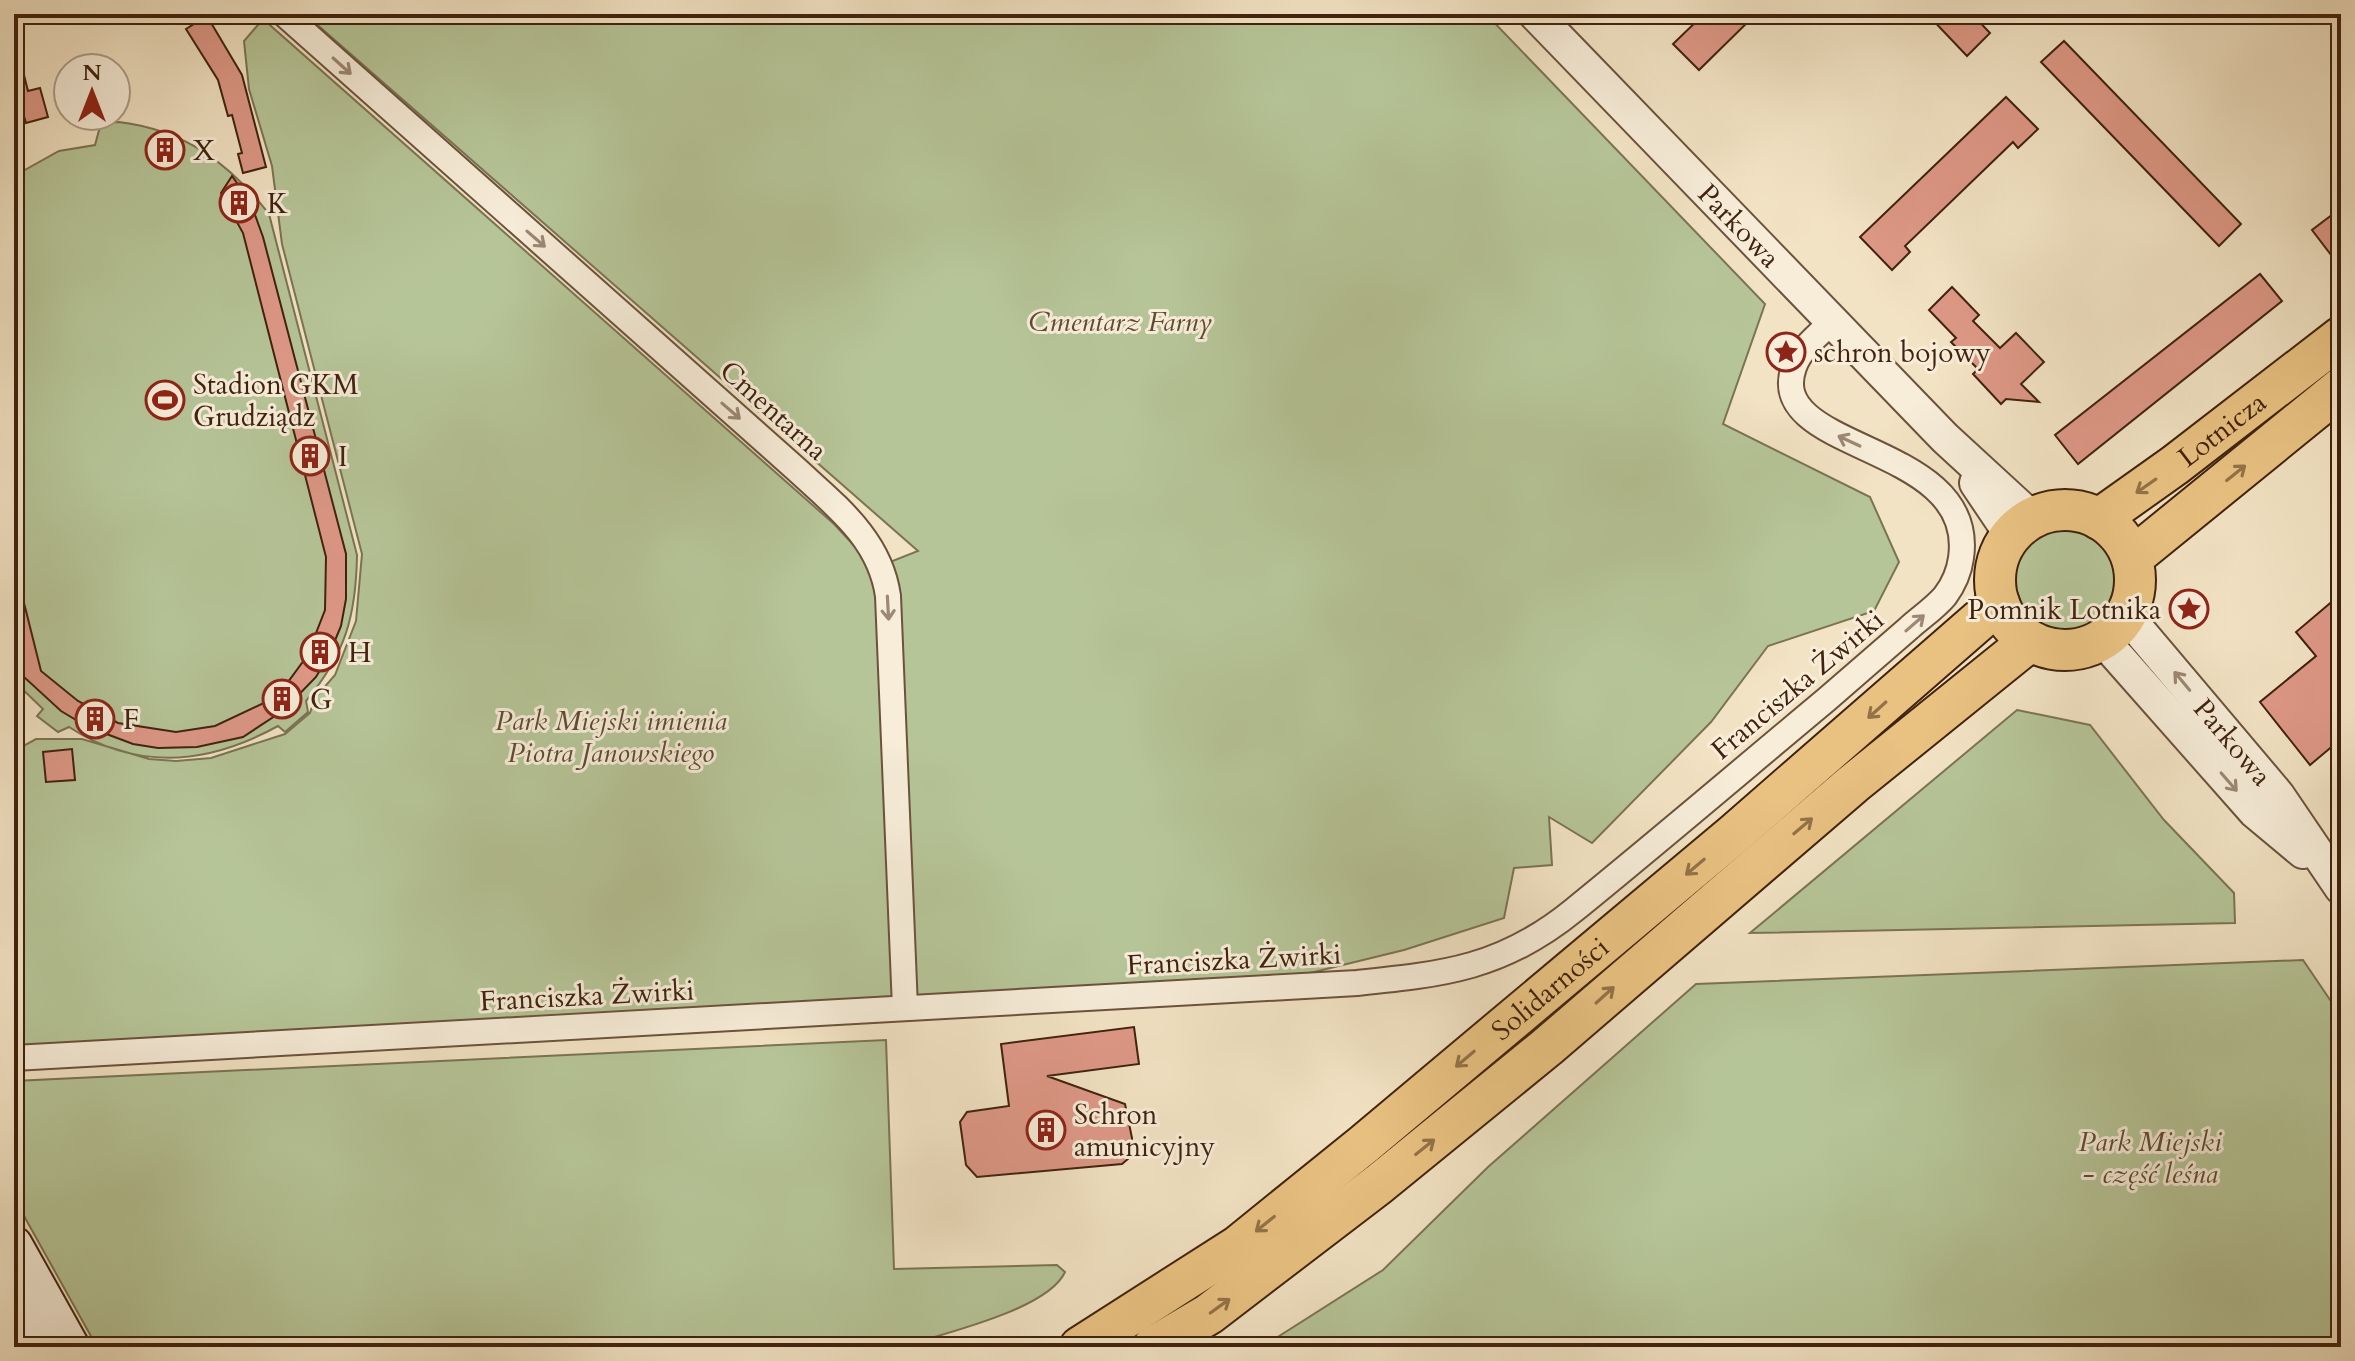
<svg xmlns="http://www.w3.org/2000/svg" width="2355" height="1361" viewBox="0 0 2355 1361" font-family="Cardo,serif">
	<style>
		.green { fill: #b6c598; stroke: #7b7453; stroke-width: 2 }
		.building { fill: #de9887; stroke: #40220e; stroke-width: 2 }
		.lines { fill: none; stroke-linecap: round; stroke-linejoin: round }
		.minor-casing { stroke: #6c523c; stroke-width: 28 }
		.tertiary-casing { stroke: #6c523c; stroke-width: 36 }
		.secondary-casing { stroke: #40220e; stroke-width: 40 }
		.primary-casing { stroke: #40220e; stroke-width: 44 }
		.minor { stroke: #f7edd9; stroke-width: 24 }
		.tertiary { stroke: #f7edd9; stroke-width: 32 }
		.secondary { stroke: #f7edd9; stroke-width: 36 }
		.primary { stroke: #e9c282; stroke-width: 40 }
		.oneway { stroke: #9c8874 }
		.oneway2 { stroke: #947248 }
		.labels { text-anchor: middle; stroke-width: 6; stroke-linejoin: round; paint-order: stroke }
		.poi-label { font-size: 28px; fill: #40220e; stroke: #f7edd9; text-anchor: start }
		.street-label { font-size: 28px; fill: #40220e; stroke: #f7edd9 }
		.park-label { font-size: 28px; font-style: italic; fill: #5e4b30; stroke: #f7edd9 }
	</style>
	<rect width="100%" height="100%" fill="#f2e3c4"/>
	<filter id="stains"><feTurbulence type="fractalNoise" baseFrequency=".0025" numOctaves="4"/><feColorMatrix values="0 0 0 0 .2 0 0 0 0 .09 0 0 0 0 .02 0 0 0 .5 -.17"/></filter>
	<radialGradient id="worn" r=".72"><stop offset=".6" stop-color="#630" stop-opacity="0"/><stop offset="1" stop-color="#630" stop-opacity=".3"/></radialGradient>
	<path class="green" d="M305 14H1486L1765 304 1723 424 1870 497 1899 562 1874 611 1768 646 1711 722 1592 843 1549 817 1552 865 1514 868 1504 918 1404 950 1310 973 14 1052V751L36 739H82L149 759 176 761 211 758 285 734 310 713 315 698 335 675 356 621 362 554 282 244 272 166 249 89 244 41 263 19 834 524 875 568 918 551Z
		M119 122C185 130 229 163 269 214L357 555C356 617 345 654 306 701L308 712 285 732 278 726C209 764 138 772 69 727L58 732 37 716 43 709 14 681V176L59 151 95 145 101 123Z
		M2013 580a51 51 0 1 1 102 0a51 51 0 1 1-102 0Z
		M2017 710 2090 725 2164 820 2234 893 2235 923 1750 933Z
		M2303 960 2341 1016V1347H1262L1383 1270 1488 1167 1696 984Z
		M886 1040 894 1269 1057 1265 1065 1272C1048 1310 941 1334 901 1347H97L14 1198V1081Z"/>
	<path class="building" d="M1704 14H1756L1699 70 1673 44Z
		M1927 14H1972L1990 33 1967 56Z
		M207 16 242 75 266 167 243 173 238 154 242 153 232 115 228 116 218 80 186 29Z
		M2064 41 2241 224 2219 246 2041 62Z
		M20 59 28 91 40 88 48 117 26 123 23 113 14 116V60Z
		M2006 97 2038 129 2018 148 2013 142 1905 246 1910 252 1892 270 1860 237Z
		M232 176 250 201 263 237 346 554V599L341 626 329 655 316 677 284 710 243 737 197 747 158 748 133 744 88 727 61 711 24 677 14 636V588L20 587 41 671 78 701 118 723 176 732 215 726 266 702 285 686 307 656 325 610 326 557 243 233 221 193Z
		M2341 208V268L2312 230Z
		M2260 274 2282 301 2078 464 2055 435Z
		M1952 287 1979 315 1973 321 2000 348 2016 333 2044 362 2021 384 2039 402 2006 399 2001 404 1973 374 1978 369 1951 342 1956 338 1929 310Z
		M2341 594V739L2310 765 2260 702 2316 656 2296 632Z
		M72 749 75 780 46 782 43 752Z
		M1134 1027 1139 1064 1047 1076 1125 1104 1132 1138 1129 1158 1122 1164 977 1177 966 1165 960 1122 967 1112 1009 1106 1001 1044Z"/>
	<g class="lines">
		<defs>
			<path id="minor" d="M284 14 796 469C836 506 880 539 888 596L905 1008
				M14 1058 1357 983C1445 974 1503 968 1574 910 1659 841 1742 770 1826 700 1854 676 1881 652 1909 628 1920 618 1935 608 1945 596 1954 584 1959 573 1961 558 1978 441 1763 454 1794 367 1800 349 1819 334 1833 321"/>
			<g id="tertiary">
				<path id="s1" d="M1535 14 1945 438 2032 518"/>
				<path d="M1976 483 2011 535"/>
				<path id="s2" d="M2126 615 2278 795 2341 888"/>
				<path d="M2103 640 2255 812 2303 852"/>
			</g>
			<path id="secondary" d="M14 1245 71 1347
				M14 1313 33 1347"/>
			<g id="primary">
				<circle cx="2065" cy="580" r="70"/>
				<path id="s3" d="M2099 519 2175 465 2341 337"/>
				<path d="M2132 558 2341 388"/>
				<path id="s4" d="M1080 1347 1238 1246 1363 1145 1734 834 1999 603"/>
				<path d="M1153 1347 1209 1314 1379 1184 1547 1047 1853 784 2030 641"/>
			</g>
		</defs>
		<use href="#minor" class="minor-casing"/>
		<use href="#tertiary" class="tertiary-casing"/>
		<use href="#secondary" class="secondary-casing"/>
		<use href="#primary" class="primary-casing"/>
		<use href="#minor" class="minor"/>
		<use href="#tertiary" class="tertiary"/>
		<use href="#secondary" class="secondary"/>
		<use href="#primary" class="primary"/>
	</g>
	<defs><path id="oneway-shaft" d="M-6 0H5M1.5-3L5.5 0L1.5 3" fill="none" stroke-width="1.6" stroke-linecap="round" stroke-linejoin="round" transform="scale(2)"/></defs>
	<g class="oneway">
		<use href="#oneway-shaft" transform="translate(342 66) rotate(42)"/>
		<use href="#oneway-shaft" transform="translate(536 239) rotate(41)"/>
		<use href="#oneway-shaft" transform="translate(731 411) rotate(41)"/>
		<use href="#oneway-shaft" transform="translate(1849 441) rotate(-155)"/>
		<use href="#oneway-shaft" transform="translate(888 608) rotate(87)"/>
		<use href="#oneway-shaft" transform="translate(1915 623) rotate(-41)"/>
		<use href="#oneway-shaft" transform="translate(2182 681) rotate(-130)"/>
		<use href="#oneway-shaft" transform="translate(2229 782) rotate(49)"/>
	</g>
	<g class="oneway2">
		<use href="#oneway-shaft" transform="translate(2236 473) rotate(-39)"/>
		<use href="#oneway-shaft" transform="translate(2146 486) rotate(145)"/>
		<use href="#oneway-shaft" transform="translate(1877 710) rotate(138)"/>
		<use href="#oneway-shaft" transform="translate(1803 826) rotate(-40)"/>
		<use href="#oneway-shaft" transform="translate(1695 867) rotate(140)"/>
		<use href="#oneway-shaft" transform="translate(1605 995) rotate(-42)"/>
		<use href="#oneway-shaft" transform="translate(1465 1059) rotate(140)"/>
		<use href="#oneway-shaft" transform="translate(1425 1147) rotate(-39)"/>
		<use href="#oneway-shaft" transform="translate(1265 1224) rotate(141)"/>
		<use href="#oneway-shaft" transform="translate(1220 1306) rotate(-36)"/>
	</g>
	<defs>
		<symbol id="building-ring" viewBox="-11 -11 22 22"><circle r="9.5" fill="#f7edd9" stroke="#8f2418" stroke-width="1.5"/><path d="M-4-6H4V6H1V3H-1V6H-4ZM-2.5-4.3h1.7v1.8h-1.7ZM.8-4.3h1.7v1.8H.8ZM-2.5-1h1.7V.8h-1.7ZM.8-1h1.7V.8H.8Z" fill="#8f2418"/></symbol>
		<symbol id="sight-ring" viewBox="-11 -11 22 22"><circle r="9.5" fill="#f7edd9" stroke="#8f2418" stroke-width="1.5"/><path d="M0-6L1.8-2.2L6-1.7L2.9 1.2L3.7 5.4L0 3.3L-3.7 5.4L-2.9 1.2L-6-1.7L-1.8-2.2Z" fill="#8f2418"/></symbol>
		<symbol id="stadium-ring" viewBox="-11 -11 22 22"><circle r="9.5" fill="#f7edd9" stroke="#8f2418" stroke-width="1.5"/><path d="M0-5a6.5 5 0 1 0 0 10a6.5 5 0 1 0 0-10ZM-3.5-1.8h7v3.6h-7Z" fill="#8f2418"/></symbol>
	</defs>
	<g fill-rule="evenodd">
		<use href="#building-ring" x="143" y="128" width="44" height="44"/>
		<use href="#building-ring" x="217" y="181" width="44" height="44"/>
		<use href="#sight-ring" x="1764" y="330" width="44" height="44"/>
		<use href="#stadium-ring" x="143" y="378" width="44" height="44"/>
		<use href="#building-ring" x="288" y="434" width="44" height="44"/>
		<use href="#sight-ring" x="2167" y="587" width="44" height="44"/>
		<use href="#building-ring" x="298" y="630" width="44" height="44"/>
		<use href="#building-ring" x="260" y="677" width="44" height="44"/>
		<use href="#building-ring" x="73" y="697" width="44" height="44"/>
		<use href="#building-ring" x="1024" y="1108" width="44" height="44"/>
	</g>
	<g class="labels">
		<g class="poi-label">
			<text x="193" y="160">X</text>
			<text x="267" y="213">K</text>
			<text x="1814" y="362">schron bojowy</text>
			<text x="193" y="394">Stadion GKM<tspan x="193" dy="32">Grudziądz</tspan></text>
			<text x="338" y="466">I</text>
			<text x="2161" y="619" text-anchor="end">Pomnik Lotnika</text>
			<text x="348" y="662">H</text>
			<text x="310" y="709">G</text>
			<text x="123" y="729">F</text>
			<text x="1074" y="1124">Schron<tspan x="1074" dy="32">amunicyjny</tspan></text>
		</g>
		<g class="street-label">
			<text dy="10" stroke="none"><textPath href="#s1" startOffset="294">Parkowa</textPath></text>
			<text transform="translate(774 410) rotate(42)" y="10">Cmentarna</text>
			<text dy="10" stroke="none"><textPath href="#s3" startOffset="152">Lotnicza</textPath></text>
			<text transform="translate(1797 684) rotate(-40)" y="10">Franciszka Żwirki</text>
			<text dy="10" stroke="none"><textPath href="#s2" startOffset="166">Parkowa</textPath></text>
			<text transform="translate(1234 959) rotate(-3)" y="10">Franciszka Żwirki</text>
			<text dy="10" stroke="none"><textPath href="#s4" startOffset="592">Solidarności</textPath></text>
			<text transform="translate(587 995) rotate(-3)" y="10">Franciszka Żwirki</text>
		</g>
		<g class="park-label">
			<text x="1120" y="331">Cmentarz Farny</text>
			<text x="611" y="730">Park Miejski imienia<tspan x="611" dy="32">Piotra Janowskiego</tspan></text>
			<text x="2150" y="1151">Park Miejski<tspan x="2150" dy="32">- część leśna</tspan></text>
		</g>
	</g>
	<rect width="2355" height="1361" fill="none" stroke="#f2e3c4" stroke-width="48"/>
	<rect x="16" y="16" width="2323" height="1329" fill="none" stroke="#40220e" stroke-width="4"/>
	<rect x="24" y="24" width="2307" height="1313" fill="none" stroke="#40220e" stroke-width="2"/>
	<g transform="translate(92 92)"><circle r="38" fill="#f7edd9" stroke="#ae9c88" stroke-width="2"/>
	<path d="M0-6L14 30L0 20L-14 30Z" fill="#8f2418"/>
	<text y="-12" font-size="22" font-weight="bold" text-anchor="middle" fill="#40220e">N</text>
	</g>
	<rect width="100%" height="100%" filter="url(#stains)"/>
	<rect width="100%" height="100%" fill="url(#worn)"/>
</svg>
